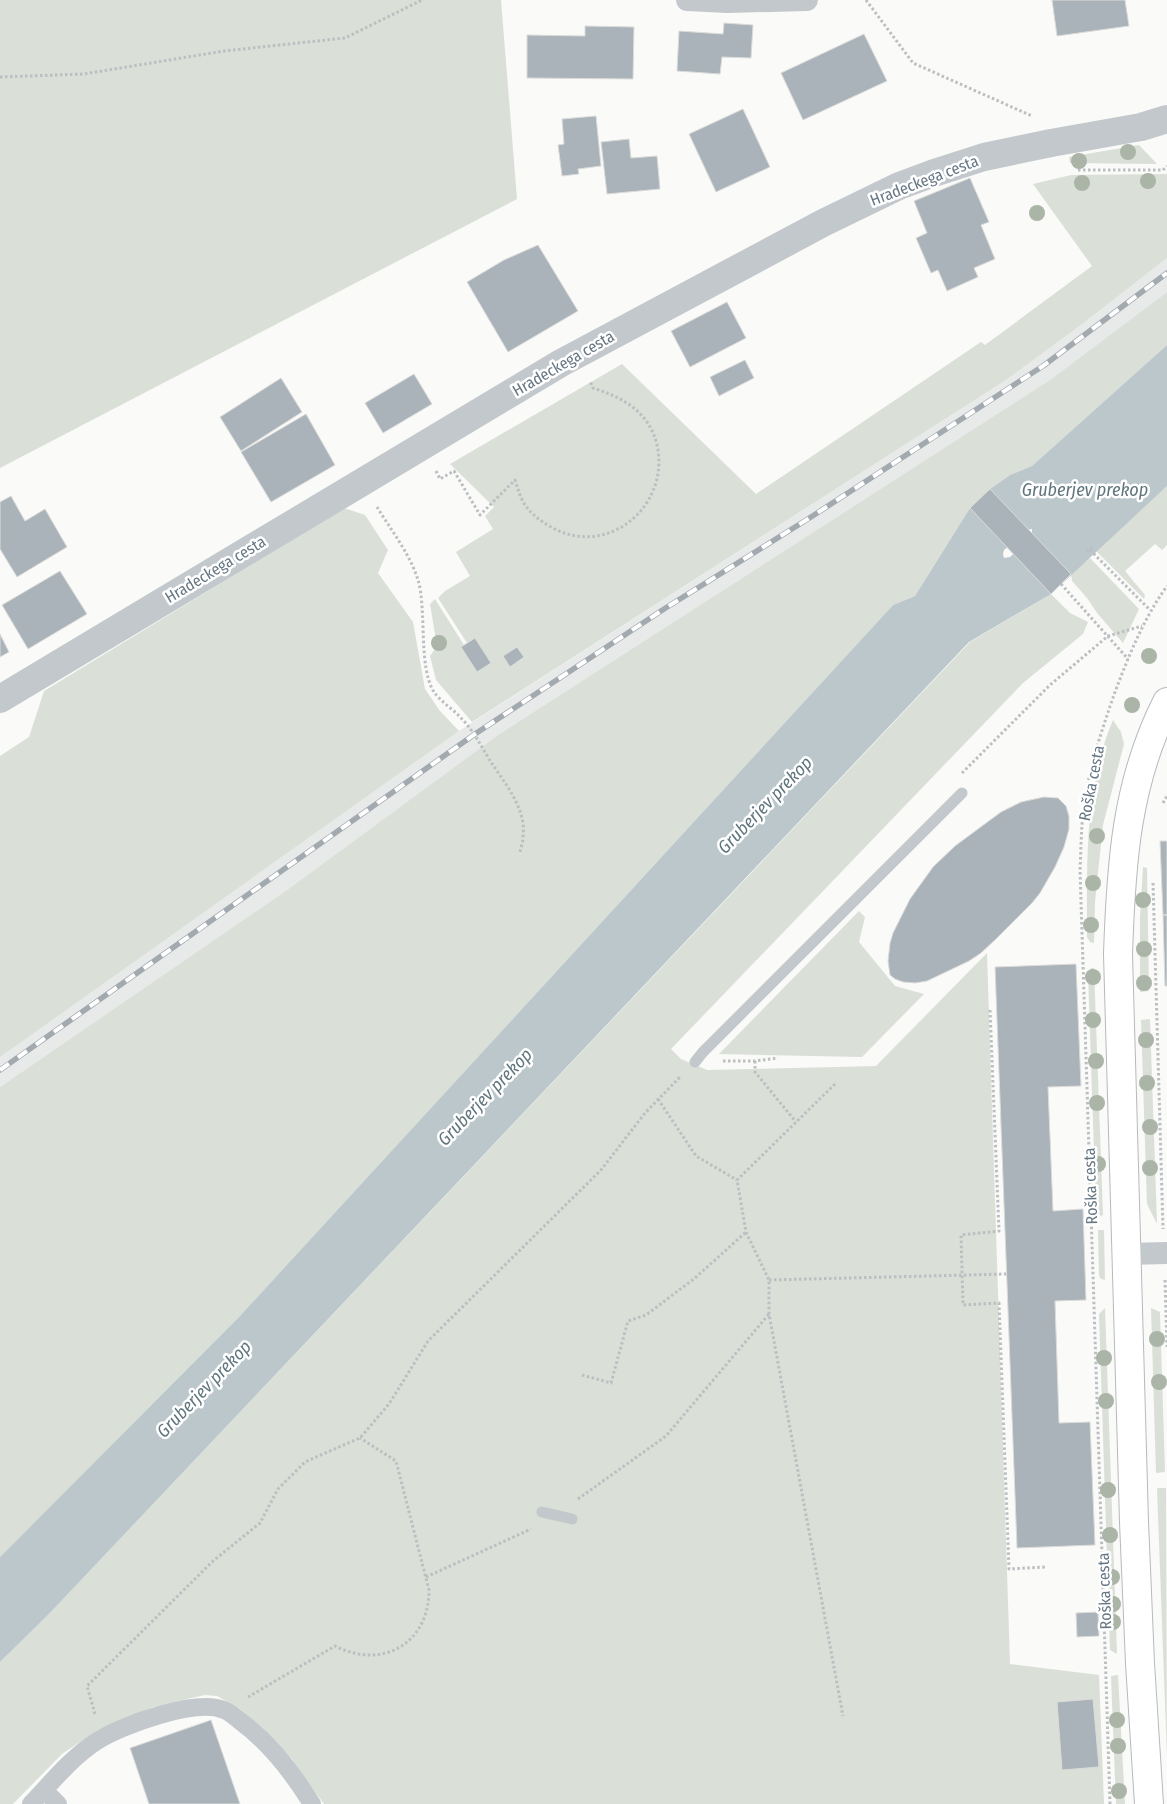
<svg xmlns="http://www.w3.org/2000/svg" width="1167" height="1804" viewBox="0 0 1167 1804" font-family="'Fira Sans Condensed',sans-serif">
	<style>
		.built { fill: #e8e9e9 }
		.green { fill: #dadfd7 }
		.water { fill: #bbc7cb; fill-rule: evenodd }
		.building { fill: #aab3b9; stroke: #dcdcda }
		.lines { fill: none; stroke-linecap: round; stroke-linejoin: round }
		.primary-casing { stroke: #b5babe; stroke-width: 30 }
		.path { stroke: #bbbfc2; stroke-width: 3; stroke-dasharray: 2.5 2.5; stroke-linecap: butt }
		.service { stroke: #c3c8cc; stroke-width: 11 }
		.pedestrian { stroke: #c3c8cc; stroke-width: 18 }
		.minor { stroke: #c3c8cc; stroke-width: 22 }
		.tertiary { stroke: #c3c8cc; stroke-width: 28 }
		.primary { stroke: #fff; stroke-width: 28 }
		.rail-casing { stroke: #a2aab0; stroke-width: 5.5 }
		.rail { stroke: #fff; stroke-width: 4; stroke-dasharray: 11; stroke-linecap: butt }
		.tree { fill: #aab4a7 }
		.labels { text-anchor: middle; stroke-width: 5; stroke-linejoin: round; paint-order: stroke }
		.street-label { font-size: 16px; fill: #657683; stroke: #fff }
		.water-label { font-size: 18px; font-style: italic; fill: #60757c; stroke: #fff }
	</style>
	<rect width="100%" height="100%" fill="#fafaf8"/>
	<path class="built" d="M1167 258V292L1050 380 498 735 287 890 0 1087V1057L42 1026 459 731 1006 380 1081 325Z"/>
	<path class="green" d="M0 0H501L517 199 0 468Z
		M1139 145 1157 164 1070 163 1069 157Z
		M1167 174V258L1081 325 1006 380 472 722 436 680 430 656 437 646 430 604 435 599 464 645 461 647 477 672 491 663 475 638 467 643 438 598 445 591 470 576 456 552 493 529 485 516 494 507 450 464 622 364 756 494 981 342 985 345 1092 266 1033 184 1071 175Z
		M1167 292V345L1032 466 1010 475 990 489 970 508 915 596 893 605 239 1317 0 1557V1087L287 890 498 735 1050 380Z
		M1167 486V545L1162 550 1155 544 1125 571 1145 595 1144 599 1096 551Z
		M344 508 365 515 388 550 378 573 413 622 425 689 440 711 459 731 0 1057V756L29 737 44 691Z
		M1090 558 1139 609 1123 643 1097 613 1087 598 1072 581 1071 574Z
		M1051 594 1070 613 1088 622 1083 634 1023 683 671 1049 681 1059 707 1070 876 1066 987 953 1010 1664 1099 1675 1104 1804H324L292 1759 240 1709 217 1696 205 1695 153 1707 98 1730 62 1754 13 1804H0V1662L48 1615 970 642Z
		M1113 720 1121 732 1124 744 1103 825 1095 902 1094 943 1090 942 1087 937C1087 864 1084 788 1113 720Z
		M1143 867 1147 868 1149 991 1140 992V918Z
		M859 911 865 917 859 942 895 986 924 994 862 1057 719 1054Z
		M1091 968H1094L1103 1215 1101 1216 1096 1211 1088 973Z
		M1150 1019 1157 1224 1147 1204 1141 1020Z
		M1098 1230H1104L1105 1280 1101 1279 1099 1276Z
		M1105 1308 1117 1654 1110 1650 1099 1314Z
		M1151 1308 1160 1312 1165 1472 1156 1473Z
		M1157 1488H1166L1167 1757Z
		M1118 1675 1125 1804H1116L1111 1676Z"/>
	<path class="water" d="M1167 345V486L1051 594 969 642 48 1615 0 1662V1557L239 1317 893 605 915 596 970 508 990 489 1010 475 1032 466ZM1030 529H1032V536L1010 557 1004 558 1003 554 1004 550Z"/>
	<path class="building" d="M1052 0H1125L1129 26 1057 36Z
		M724 23 753 25 751 58 722 57 720 74 677 71 679 31 723 34Z
		M585 26 634 27 633 79 527 78V35L585 36Z
		M864 34 887 81 803 120 781 73Z
		M743 109 770 167 716 192 689 134Z
		M596 116 601 166 578 169 579 174 562 176 558 145 564 144 562 119Z
		M629 139 631 158 657 156 660 189 607 194 601 142Z
		M970 178 989 222 981 225 995 259 974 268 978 277 947 291 938 270 931 273 916 238 927 233 914 201Z
		M538 245 578 311 508 352 467 282 504 260Z
		M727 302 746 338 690 367 671 331Z
		M745 360 754 378 719 396 710 377Z
		M414 374 432 404 383 433 365 403Z
		M281 378 302 412 241 451 220 417Z
		M306 414 335 465 271 502 241 452Z
		M990 489 1071 574 1051 594 970 508Z
		M11 496 25 521 45 509 67 547 17 577 0 549V502Z
		M60 571 87 614 28 649 2 605Z
		M0 634 9 652 0 657Z
		M475 638 491 663 477 672 461 647Z
		M517 647 524 657 510 667 503 656Z
		M1044 797 1058 798 1066 806 1069 816V829L1064 847 1055 867 1040 893 1032 903 996 939 981 953 969 961 927 981 915 983 903 982 895 979 890 975 888 961 890 943 893 933 910 899 933 867 955 846 1001 812 1021 802Z
		M1160 841H1167V915H1163Z
		M1163 915H1167V986H1165Z
		M1076 964 1081 1086 1048 1087 1053 1211 1083 1209 1086 1300 1055 1301 1059 1423 1090 1422 1095 1545 1017 1548 995 967Z
		M1098 1612 1099 1636 1077 1637 1076 1613Z
		M1093 1699 1099 1767 1062 1770 1057 1702Z
		M211 1720 240 1804H149L130 1748Z"/>
	<g class="lines">
		<defs>
			<path id="primary" d="M1149 1804 1140 1663 1134 1522 1118 954C1121 864 1126 783 1167 702"/>
		</defs>
		<use href="#primary" class="primary-casing"/>
		<path class="path" d="M866 0 913 63 1032 116
			M0 77 84 74 224 51 345 38 422 0
			M1078 170H1163L1167 166
			M436 471 440 479 454 471 480 515 515 480C518 489 520 497 525 505 532 515 541 521 551 527 605 558 667 510 658 450 652 414 625 398 593 388L590 381
			M377 507C391 530 410 554 418 580 427 610 418 667 434 692 441 702 453 709 461 718 473 730 480 744 489 759 503 781 527 808 523 837 523 842 521 847 520 852
			M1090 550 1150 610
			M1087 552 1092 547
			M1061 584 1128 659
			M962 773 1050 685 1108 636 1142 626
			M1163 803 1167 796
			M1153 883 1163 1229
			M990 1010 999 1231 961 1235 963 1305 999 1303 1009 1569 1045 1567
			M723 1061H755L778 1058
			M755 1061V1072L796 1122
			M835 1084 737 1180 746 1232 769 1280V1314L843 1716
			M658 1099 696 1156 737 1180
			M769 1280 1006 1274
			M1165 1280 1167 1347
			M582 1375 611 1383 628 1321 646 1315 695 1278 746 1232
			M578 1499 666 1436 769 1314
			M426 1577 531 1529
			M248 1697 335 1646C382 1670 429 1644 429 1590L396 1461 360 1438
			M95 1714 87 1686 213 1561 260 1523 278 1489 305 1462 360 1438 389 1404 428 1341 601 1170 645 1113 681 1076
			M1110 1804 1080 870C1081 851 1081 832 1083 813 1088 771 1101 732 1115 692 1129 655 1144 618 1167 586"/>
		<path class="service" d="M695 1062 703 1052 962 793
			M542 1512 572 1519"/>
		<path class="pedestrian" d="M44 1790 58 1804
			M31 1804C51 1783 72 1757 97 1741 122 1725 196 1698 224 1710 230 1712 235 1717 240 1721 270 1743 293 1773 312 1804"/>
		<path class="minor" d="M687 0 727 2 807 0
			M1126 1254 1167 1253"/>
		<path class="tertiary" d="M0 699 561 363 823 223 899 186 934 173 984 157 1051 143 1141 127 1167 119"/>
		<use href="#primary" class="primary"/>
		<defs>
			<path id="rail" d="M0 1070 475 734 664 609 811 517 1043 366 1167 273"/>
		</defs>
		<use href="#rail" class="rail-casing"/>
		<use href="#rail" class="rail"/>
	</g>
	<g class="tree">
		<circle cx="1128" cy="152" r="8"/>
		<circle cx="1079" cy="161" r="8"/>
		<circle cx="1148" cy="181" r="8"/>
		<circle cx="1082" cy="183" r="8"/>
		<circle cx="1037" cy="213" r="8"/>
		<circle cx="439" cy="643" r="8"/>
		<circle cx="1149" cy="656" r="8"/>
		<circle cx="1132" cy="705" r="8"/>
		<circle cx="1097" cy="836" r="8"/>
		<circle cx="1093" cy="883" r="8"/>
		<circle cx="1143" cy="900" r="8"/>
		<circle cx="1091" cy="925" r="8"/>
		<circle cx="1144" cy="949" r="8"/>
		<circle cx="1093" cy="977" r="8"/>
		<circle cx="1144" cy="983" r="8"/>
		<circle cx="1093" cy="1020" r="8"/>
		<circle cx="1146" cy="1040" r="8"/>
		<circle cx="1096" cy="1061" r="8"/>
		<circle cx="1147" cy="1083" r="8"/>
		<circle cx="1097" cy="1103" r="8"/>
		<circle cx="1150" cy="1127" r="8"/>
		<circle cx="1098" cy="1164" r="8"/>
		<circle cx="1150" cy="1168" r="8"/>
		<circle cx="1157" cy="1339" r="8"/>
		<circle cx="1104" cy="1358" r="8"/>
		<circle cx="1159" cy="1382" r="8"/>
		<circle cx="1106" cy="1401" r="8"/>
		<circle cx="1108" cy="1490" r="8"/>
		<circle cx="1110" cy="1535" r="8"/>
		<circle cx="1112" cy="1577" r="8"/>
		<circle cx="1113" cy="1604" r="8"/>
		<circle cx="1113" cy="1622" r="8"/>
		<circle cx="1117" cy="1720" r="8"/>
		<circle cx="1118" cy="1746" r="8"/>
		<circle cx="1119" cy="1791" r="8"/>
	</g>
	<g class="labels">
		<g class="street-label">
			<text transform="translate(924 180) rotate(-21)" y="6">Hradeckega cesta</text>
			<text transform="translate(563 363) rotate(-30)" y="6">Hradeckega cesta</text>
			<text transform="translate(215 569) rotate(-31)" y="6">Hradeckega cesta</text>
			<text transform="translate(1091 783) rotate(-79)" y="6">Roška cesta</text>
			<text transform="translate(1090 1186) rotate(-92)" y="6">Roška cesta</text>
			<text transform="translate(1104 1591) rotate(-92)" y="6">Roška cesta</text>
		</g>
		<g class="water-label">
			<text x="1085" y="496">Gruberjev prekop</text>
			<text transform="translate(765 805) rotate(-46)" y="6">Gruberjev prekop</text>
			<text transform="translate(485 1097) rotate(-46)" y="6">Gruberjev prekop</text>
			<text transform="translate(204 1389) rotate(-46)" y="6">Gruberjev prekop</text>
		</g>
	</g>
</svg>
